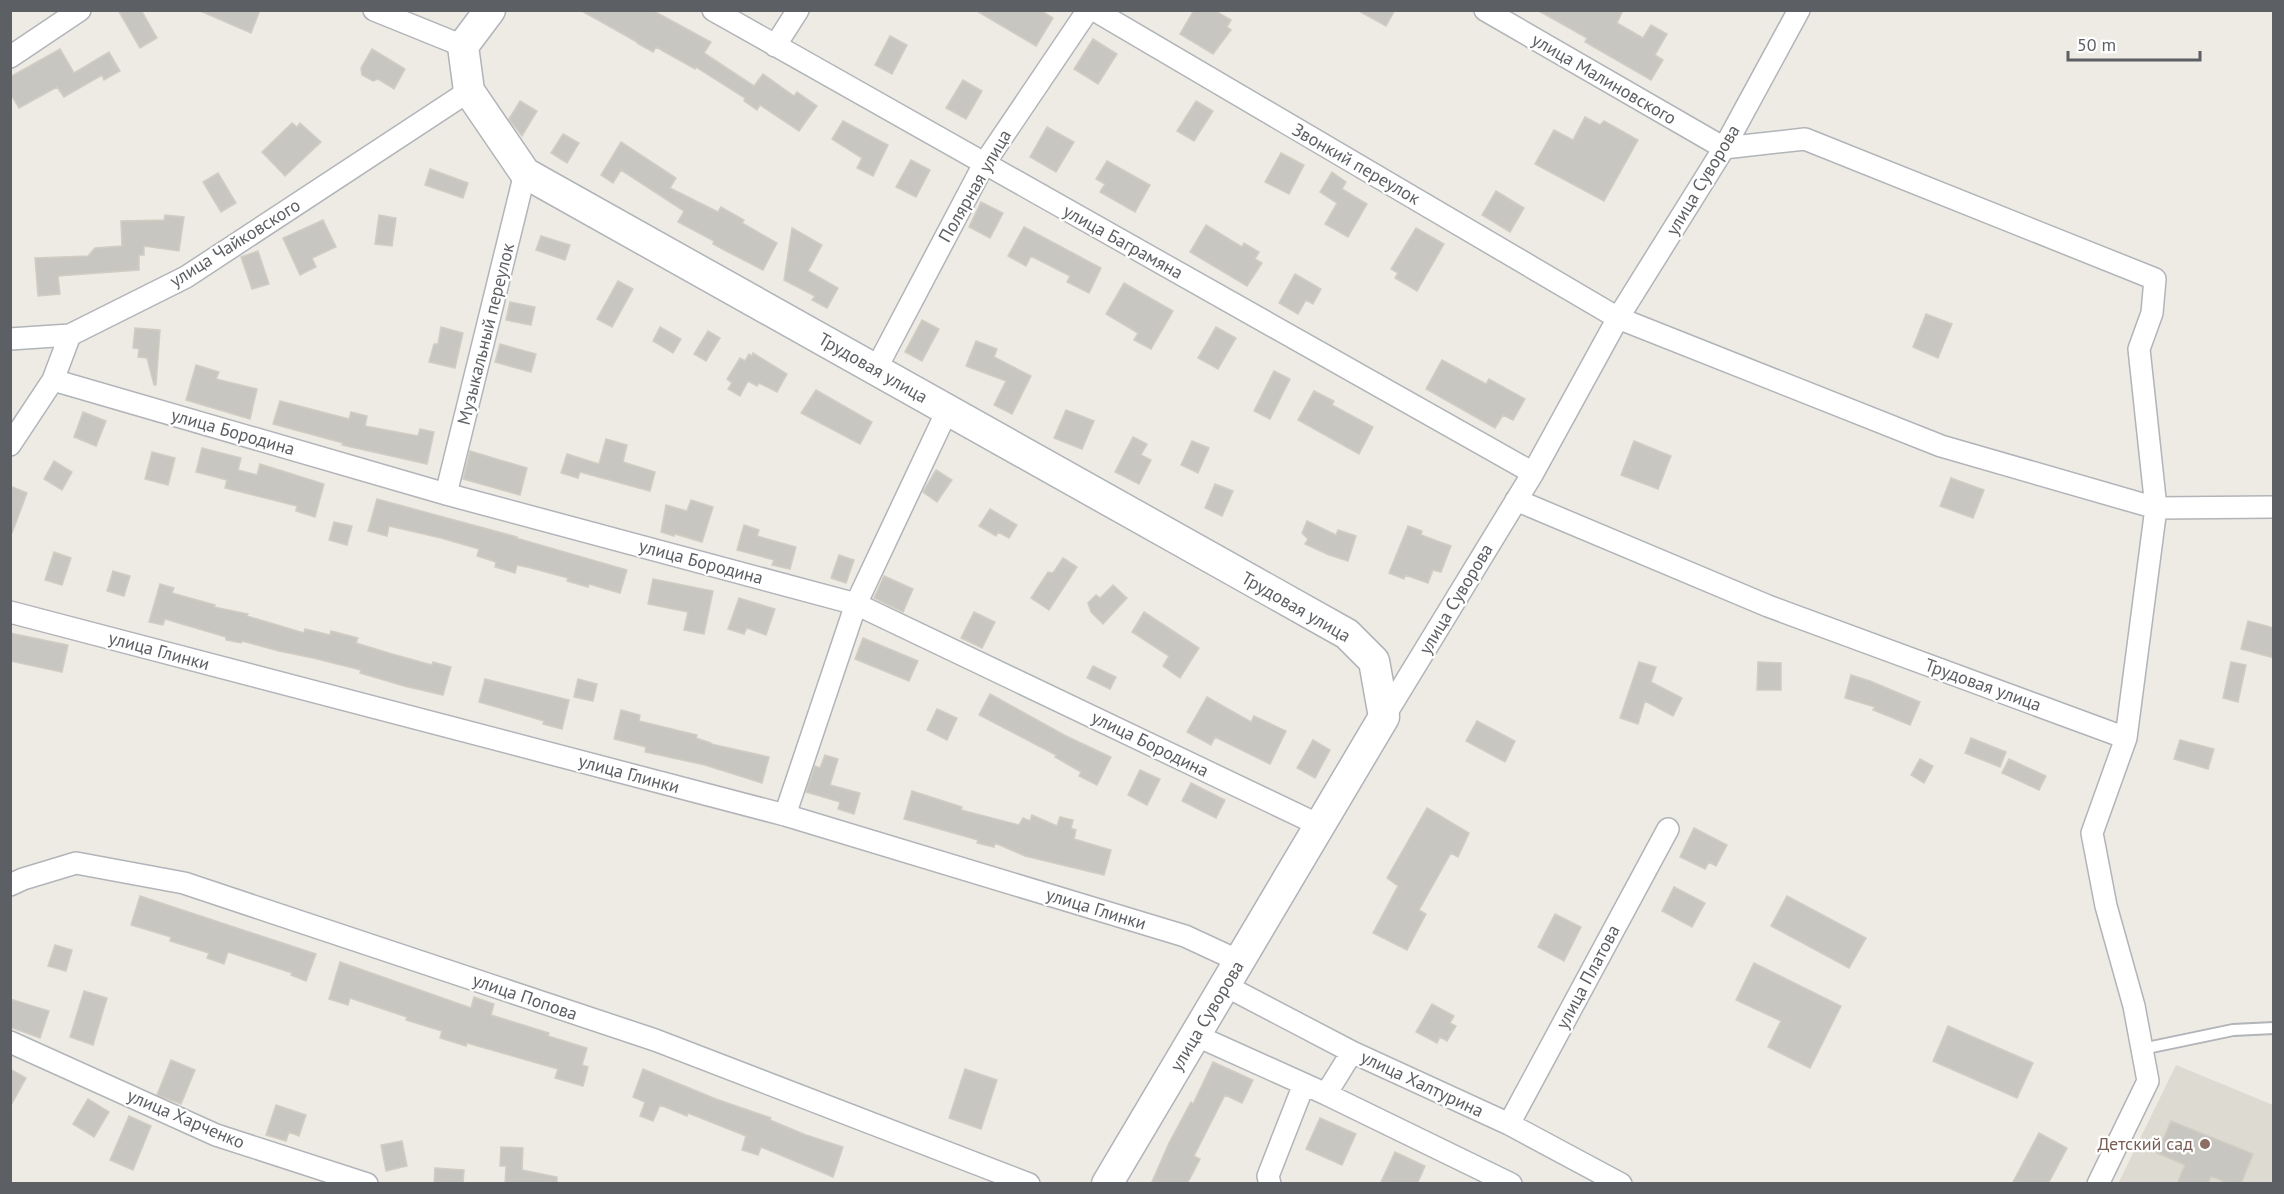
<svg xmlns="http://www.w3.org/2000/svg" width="2284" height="1194" viewBox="0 0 2284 1194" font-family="'PT Sans',sans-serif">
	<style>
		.education { fill: #dddad2 }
		.building { fill: #c8c6c0; stroke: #d1cdc3; stroke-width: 1.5 }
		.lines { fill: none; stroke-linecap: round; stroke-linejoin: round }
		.service-casing { stroke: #b1b4b8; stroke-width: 14 }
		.minor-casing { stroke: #b1b4b8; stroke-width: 24 }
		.secondary-casing { stroke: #b0b3b8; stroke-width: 33 }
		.service { stroke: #fff; stroke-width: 10 }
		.minor { stroke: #fff; stroke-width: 21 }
		.secondary { stroke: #fff; stroke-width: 30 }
		.education-dot { fill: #8d6e63; stroke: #fff; stroke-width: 2 }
		.labels { text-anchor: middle; stroke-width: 4.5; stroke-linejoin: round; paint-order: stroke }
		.street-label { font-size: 18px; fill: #5c5f63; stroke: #fff }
		.education-label { font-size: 18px; fill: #785e54; stroke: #fff; text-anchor: end }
	</style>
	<rect width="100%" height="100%" fill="#edebe4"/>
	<path class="education" d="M2176 1065 2273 1105V1183L2118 1184Z"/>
	<path class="building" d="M118 10H141L157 38 140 48Z
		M198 10H260L251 33Z
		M580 10H652L711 42 704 53 754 86 763 74 794 96 797 92 817 106 799 131 760 105 757 110 744 101 745 98 696 67 695 69 656 47 653 52 637 43V42Z
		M975 10H1040L1053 18 1036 46Z
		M1194 10H1214L1231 20 1227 27 1231 30 1213 54 1180 34Z
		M1357 10H1395L1386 26Z
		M1537 10H1623L1617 23 1643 38 1651 25 1667 34 1655 55 1663 60 1651 80 1585 42 1587 38Z
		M890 36 907 45 892 74 875 65Z
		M1093 39 1117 54 1098 84 1074 69Z
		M60 49 74 73 109 52 120 71 104 80 102 75 64 97 57 87 19 108 10 93V77Z
		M372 49 405 69 394 89 378 79 373 81 362 75 361 68Z
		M963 80 982 91 966 119 946 108Z
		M520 101 537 111 522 136 509 119Z
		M1196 101 1213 111 1194 141 1177 131Z
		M1585 117 1600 125 1604 121 1638 140 1604 201 1535 164 1554 130 1573 140Z
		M843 121 888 145 873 176 857 168 862 158 832 139Z
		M292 123 297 127 300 123 321 142 285 176 262 152Z
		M1047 127 1074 142 1056 172 1030 157Z
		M563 134 579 143 567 163 551 153Z
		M621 142 676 178 670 188 718 212 721 207 744 220 742 223 777 243 763 270 726 251 713 244 714 241 678 222 684 211 621 170 613 183 601 175Z
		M1281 153 1304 165 1289 194 1265 182Z
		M911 160 930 170 916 197 896 187Z
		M1107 161 1150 185 1135 212 1100 192 1105 184 1096 179Z
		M430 169 468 183 463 198 425 185Z
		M1332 172 1346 182 1342 189 1367 204 1348 237 1325 224 1337 203 1320 192Z
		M218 173 236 203 221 212 203 182Z
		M1496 191 1524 208 1510 232 1482 215Z
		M981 202 1003 213 990 238 969 227Z
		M165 215 184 217 179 251 144 246V255H139V270L58 276 60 294 38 296 35 258 88 256 95 248 122 246 121 221 164 220Z
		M379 215 396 218 392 246 375 244Z
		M323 220 336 247 312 258 316 267 300 275 283 238Z
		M1206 225 1242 247 1244 243 1259 252 1255 259 1262 263 1247 286 1190 252Z
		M1024 227 1101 268 1089 293 1067 282 1070 276 1031 256 1026 266 1008 256Z
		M792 228 822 245 808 271 838 288 827 308 812 300 815 296 784 280Z
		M1416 228 1444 244 1417 291 1395 278 1398 273 1391 269Z
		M541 236 570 245 565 260 536 250Z
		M258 251 269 284 252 289 241 257Z
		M1295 274 1321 289 1313 304 1306 300 1298 314 1279 303Z
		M618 281 633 289 612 327 597 319Z
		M1124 283 1173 311 1151 349 1134 340 1138 333 1106 314Z
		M510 302 535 307 531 325 506 320Z
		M1926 314 1952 324 1938 358 1913 347Z
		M922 320 939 329 922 361 905 352Z
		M441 327 463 333 455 368 429 362 434 344H438Z
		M660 327 681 339 673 353 653 341Z
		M1216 327 1236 338 1218 369 1198 358Z
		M135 328 160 330 156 385H154L147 358 138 357 139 349 133 348Z
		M708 331 720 338 706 361 694 354Z
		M976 341 997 349 994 357 1031 376 1012 414 994 405 1006 381 966 366Z
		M500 344 536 354 531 372 495 362Z
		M753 353 787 374 777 392 759 383 757 386 748 381 740 396 728 389 732 383 727 379 740 358 745 361 749 354 752 356Z
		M1442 360 1486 384 1489 379 1525 399 1513 420 1503 415 1495 428 1426 389Z
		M196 365 219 372 216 379 257 389 250 419 186 400Z
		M1274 371 1290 379 1270 419 1254 411Z
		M816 390 872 422 860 444 801 413Z
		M1314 391 1334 401 1332 405 1373 427 1359 454 1298 420Z
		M280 401 349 419 351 412 367 416 365 426 418 436 420 429 434 432 427 464 342 445 343 443 273 424Z
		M1066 410 1094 421 1082 449 1054 438Z
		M83 412 106 421 96 446 74 437Z
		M1133 437 1147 444 1141 455 1151 460 1139 484 1115 472Z
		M606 439 627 445 623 462 655 472 650 491 580 472 578 478 561 473 567 454 599 464Z
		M1192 441 1209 448 1198 473 1181 465Z
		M1634 441 1671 456 1658 489 1621 475Z
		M202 448 241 458 238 470 257 475 260 464 324 484 315 517 296 511 297 506 225 488 227 480 196 472Z
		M470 451 527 468 520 495 463 479Z
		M152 452 175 458 168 485 145 479Z
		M54 461 72 472 62 490 44 479Z
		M936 470 952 480 937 502 923 492Z
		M1951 478 1984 490 1973 518 1940 506Z
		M1215 484 1233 491 1222 516 1205 508Z
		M10 486 27 493 12 533H10Z
		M377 499 517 537 516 538 627 570 620 593 589 584 588 587 567 581 568 578 531 568 517 565 515 573 495 567 496 562 477 556 479 549 441 538 389 526 387 536 368 531Z
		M691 500 713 507 702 542 675 534 674 536 661 532 666 505 687 511Z
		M990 509 1017 525 1009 538 998 532 996 536 979 526Z
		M1307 521 1336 535 1338 530 1356 536 1348 561 1329 555 1305 544 1308 539 1302 533Z
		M334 522 352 526 347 545 329 540Z
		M744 525 759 530 757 536 796 547 790 569 772 565 774 560 737 550Z
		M1408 526 1422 531 1421 535 1451 546 1441 572 1433 570 1428 583 1405 575 1404 579 1389 573Z
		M54 552 71 558 62 585 45 580Z
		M839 555 854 560 846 583 831 578Z
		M1063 558 1077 567 1049 610 1031 598 1048 572 1053 573Z
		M113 571 130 576 124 596 107 591Z
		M884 576 913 589 903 612 874 598Z
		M653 579 713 591 704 634 684 630 688 612 648 604Z
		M160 584 174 588 172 593 215 605 214 607 248 614 247 616 304 633 305 629 330 635 331 631 358 638 356 643 392 654 432 665 433 662 451 667 443 695 404 686 360 673 361 670 313 658 279 651 242 641 241 643 226 640V637L165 619 163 625 149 622Z
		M1113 585 1127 598 1103 624 1091 612 1088 603 1096 595 1100 598Z
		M739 598 775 609 766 635 747 628 744 634 728 629Z
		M974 612 995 622 982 648 961 638Z
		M1144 612 1199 648 1180 678 1163 666 1169 656 1132 632Z
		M2248 621 2274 628V658L2241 649Z
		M10 633 68 645 62 672 10 661Z
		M863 638 918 661 909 681 855 659Z
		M1639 662 1656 667 1651 682 1682 698 1673 716 1645 701 1638 724 1620 718Z
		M1758 662 1781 663V690H1757Z
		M2231 662 2246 665 2238 702 2223 698Z
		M1093 666 1116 677 1110 689 1087 678Z
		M1851 675 1870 681 1920 702 1910 725 1873 710 1875 707 1845 698Z
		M485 679 569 700 562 729 543 724 544 721 479 702Z
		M578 679 597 684 593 701 574 697Z
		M990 694 1066 736 1111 757 1097 785 1079 776 1081 772 1055 757 1056 755 979 715Z
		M1207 697 1251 722 1254 716 1286 731 1270 764 1215 737 1211 745 1187 732Z
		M937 709 957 718 947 740 927 730Z
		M621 710 640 715 639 721 697 735 696 738 711 743V744L769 757 762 783 705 765 645 752 646 747 614 739Z
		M1477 721 1515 741 1505 762 1466 741Z
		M1971 738 2006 752 2000 767 1965 753Z
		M1313 740 1330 750 1315 778 1297 768Z
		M2180 740 2214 749 2208 769 2174 759Z
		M825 755 838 759 830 785 860 793 854 814 838 809 840 802 806 792 815 766 820 768Z
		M1920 759 1933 766 1924 783 1911 775Z
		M2009 759 2046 776 2039 790 2002 773Z
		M1140 770 1160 779 1147 805 1128 795Z
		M1191 783 1225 800 1216 818 1182 801Z
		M912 791 962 807 961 810 1019 825 1023 818 1030 821 1032 815 1057 826 1060 817 1073 820 1071 828 1076 830 1074 839 1111 850 1104 875 1025 856 995 843 994 847 977 843 978 840 904 819Z
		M1427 808 1469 833 1458 857 1451 853 1419 910 1426 914 1407 950 1373 933 1398 886 1387 878Z
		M1694 828 1727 845 1716 866 1709 862 1705 869 1680 857Z
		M1674 887 1705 903 1692 927 1662 911Z
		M140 896 316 954 306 981 291 975 292 973 228 952 224 964 207 958 209 953 170 941 171 937 131 925Z
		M1787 896 1866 938 1849 968 1771 926Z
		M1555 914 1581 927 1564 961 1538 947Z
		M55 945 72 950 66 971 48 966Z
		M340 962 471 1008 474 997 494 1004 491 1015 549 1033 548 1036 587 1048 582 1065 588 1067 583 1086 555 1078 558 1069 467 1043 466 1046 440 1038 442 1031 406 1020 407 1017 350 998 348 1005 329 999Z
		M1754 963 1841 1006 1810 1068 1768 1047 1781 1021 1736 1000Z
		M84 991 107 998 93 1045 70 1037Z
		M10 999 49 1011 40 1038 10 1027Z
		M1432 1004 1454 1016 1450 1023 1456 1026 1447 1041 1440 1037 1437 1043 1416 1032Z
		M1948 1026 2033 1063 2017 1098 1933 1061Z
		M171 1060 195 1070 181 1104 157 1095Z
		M1213 1062 1253 1080 1242 1103 1225 1095 1194 1156 1200 1159 1187 1184H1151L1169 1143 1191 1102 1193 1104Z
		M10 1069 26 1078 10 1107Z
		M643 1069 716 1099 771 1118 770 1120 806 1135 843 1147 833 1177 761 1147 758 1155 742 1150 746 1136 688 1113 687 1116 660 1105 653 1121 640 1116 645 1102 633 1097Z
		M965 1069 997 1080 981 1129 949 1118Z
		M88 1099 109 1112 94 1137 73 1124Z
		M276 1105 306 1115 299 1136 289 1132 286 1141 266 1135Z
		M129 1116 151 1126 133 1170 110 1160Z
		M1320 1118 1356 1134 1342 1165 1306 1149Z
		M2171 1121 2253 1154 2241 1184H2229L2211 1176 2208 1184H2177L2185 1165 2157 1153Z
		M2039 1133 2067 1148 2048 1184H2012Z
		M402 1141 407 1166 386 1171 381 1145Z
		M501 1147 523 1148 522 1170 557 1177V1184H505L506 1166H500Z
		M1395 1152 1425 1166 1417 1184H1380Z
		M435 1168 464 1170 463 1184H434Z"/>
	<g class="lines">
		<defs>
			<path id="service" d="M2142 1049 2233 1030 2274 1028"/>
			<path id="minor" d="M374 10 463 46
				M713 10 1533 473
				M1094 10 1618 318 1941 446 2156 508 2139 349 2152 313 2155 279 1805 139 1724 148 1485 10
				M775 46 798 10
				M10 57 80 10
				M10 339 70 335 186 277 469 91
				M876 369 984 164 1088 10
				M53 380 446 494 856 604 1319 825
				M10 445 53 380 70 335
				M446 494 525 173
				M1516 500 1768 606 2126 738 2156 508 2274 507
				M10 612 785 815 1185 936 1239 961
				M1384 717 1533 473 1618 318 1724 148 1799 10
				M785 815 856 604 947 411
				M10 885 23 879 76 863 184 883 655 1040 1029 1184
				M1224 985 1352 1052 1509 1124 1621 1184
				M1195 1035 1326 1094 1511 1184
				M10 1042 216 1135 367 1184
				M1326 1094 1352 1052
				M1509 1124 1668 829
				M1270 1184 1268 1176 1304 1084
				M2098 1184 2148 1081 2134 1006 2106 906 2092 833 2126 738"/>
			<path id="secondary" d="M490 10 463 46 469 91 525 173 1347 634 1374 661 1384 717 1107 1184"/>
		</defs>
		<use href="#service" class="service-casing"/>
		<use href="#minor" class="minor-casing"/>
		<use href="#secondary" class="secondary-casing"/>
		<use href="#service" class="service"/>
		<use href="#minor" class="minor"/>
		<use href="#secondary" class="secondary"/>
	</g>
	<circle class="education-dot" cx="2205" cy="1144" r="6"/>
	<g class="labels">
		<g class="street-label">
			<text transform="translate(1604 79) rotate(30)" y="6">улица Малиновского</text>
			<text transform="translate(1356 164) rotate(30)" y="6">Звонкий переулок</text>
			<text transform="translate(1703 180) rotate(-59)" y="6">улица Суворова</text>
			<text transform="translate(975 186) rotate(-60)" y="6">Полярная улица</text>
			<text transform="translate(1123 242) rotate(29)" y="6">улица Баграмяна</text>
			<text transform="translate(235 243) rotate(-32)" y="6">улица Чайковского</text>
			<text transform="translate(486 334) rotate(-76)" y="6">Музыкальный переулок</text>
			<text transform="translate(873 368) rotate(30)" y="6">Трудовая улица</text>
			<text transform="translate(233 432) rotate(16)" y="6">улица Бородина</text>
			<text transform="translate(701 562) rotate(15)" y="6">улица Бородина</text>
			<text transform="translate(1456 599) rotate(-59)" y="6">улица Суворова</text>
			<text transform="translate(1296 607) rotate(30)" y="6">Трудовая улица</text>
			<text transform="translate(159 651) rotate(15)" y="6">улица Глинки</text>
			<text transform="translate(1983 685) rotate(20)" y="6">Трудовая улица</text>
			<text transform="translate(1150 744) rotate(26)" y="6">улица Бородина</text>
			<text transform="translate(629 774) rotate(15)" y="6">улица Глинки</text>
			<text transform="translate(1096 909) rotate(17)" y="6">улица Глинки</text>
			<text transform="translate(1588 977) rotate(-62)" y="6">улица Платова</text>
			<text transform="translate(525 997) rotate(19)" y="6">улица Попова</text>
			<text transform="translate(1207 1016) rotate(-59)" y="6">улица Суворова</text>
			<text transform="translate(1422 1084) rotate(25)" y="6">улица Халтурина</text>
			<text transform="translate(186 1119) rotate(23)" y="6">улица Харченко</text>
		</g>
		<g class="education-label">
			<text x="2193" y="1150">Детский сад</text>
		</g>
	</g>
	<rect width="2284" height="1194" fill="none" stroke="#5c5f63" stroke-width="24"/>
	<path d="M2068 51v9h132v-9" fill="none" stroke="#5c5f63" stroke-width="3"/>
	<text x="2077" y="51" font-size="18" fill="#5c5f63" stroke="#ffffff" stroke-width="4.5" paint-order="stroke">50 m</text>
</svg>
